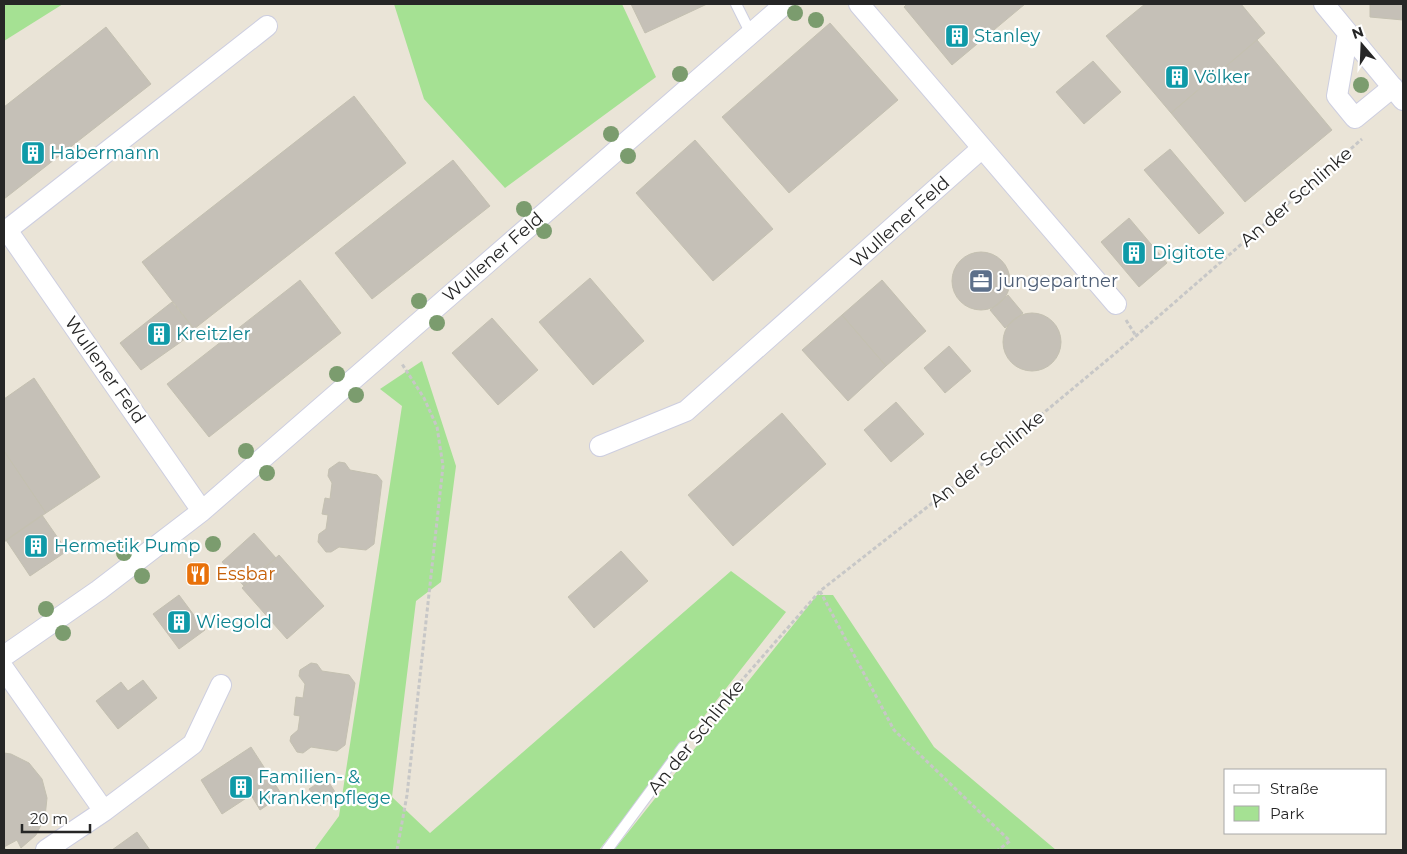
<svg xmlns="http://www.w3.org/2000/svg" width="1407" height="854" viewBox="0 0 1407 854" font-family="Montserrat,sans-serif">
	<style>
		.green { fill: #a5e193 }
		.building { fill: #c5c0b7; stroke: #c4c0b1 }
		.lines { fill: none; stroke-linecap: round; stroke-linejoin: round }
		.service-casing { stroke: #cdcee0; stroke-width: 12 }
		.minor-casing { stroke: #cdcee0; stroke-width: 22 }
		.path { stroke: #c7c7c7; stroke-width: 3; stroke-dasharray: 4 2.5; stroke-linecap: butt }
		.service { stroke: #fff; stroke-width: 10 }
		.minor { stroke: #fff; stroke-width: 20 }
		.tree { fill: #7b9c6e }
		.labels { text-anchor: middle; stroke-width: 4.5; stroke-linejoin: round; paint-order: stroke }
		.culture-label { font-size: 18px; fill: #0d838f; stroke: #fff; text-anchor: start }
		.street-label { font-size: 18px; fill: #262626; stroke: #fff }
		.service-label { font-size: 18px; fill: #4e5e75; stroke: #fff; text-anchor: start }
		.food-label { font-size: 18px; fill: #c56008; stroke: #fff; text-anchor: start }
	</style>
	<rect width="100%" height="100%" fill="#eae4d7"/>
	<path class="green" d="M4 4H63L4 41Z
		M394 4H622L656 77 505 188 424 99Z
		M422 361 456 466 441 582 416 601 392 797 430 833 731 571 786 612 599 850H314L339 816 402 406 380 389Z
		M817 595H833L934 747 1056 850H614Z"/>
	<path class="building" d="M631 4H707L645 33Z
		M907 4H1025L952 65 904 7Z
		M1145 4H1241L1265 33 1171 113 1106 36Z
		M1370 4H1403V20L1370 17Z
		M830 23 898 100 789 193 722 117Z
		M106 27 151 84 4 199V107Z
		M1257 40 1332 130 1245 202 1171 113Z
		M1093 61 1121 92 1084 124 1056 92Z
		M354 96 406 163 194 329 142 262Z
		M695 140 773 229 713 281 636 193Z
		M1170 149 1224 213 1199 234 1144 170Z
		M453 160 490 206 372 299 335 253Z
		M1129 218 1167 263 1139 287 1101 242Z
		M952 281a29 29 0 1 1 58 0a29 29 0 1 1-58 0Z
		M590 278 644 341 593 385 539 322Z
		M300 280 341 333 209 437 167 384Z
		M882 280 926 331 886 366 842 315Z
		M1008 295 1023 313 1005 328 990 310Z
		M172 302 194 329 183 337 185 339 141 370 120 343Z
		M1003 342a29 29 0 1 1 58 0a29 29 0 1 1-58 0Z
		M842 315 886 366 848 401 802 350Z
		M492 318 538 370 498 405 452 353Z
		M949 346 971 371 945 393 924 368Z
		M34 378 100 477 46 513 4 451V399Z
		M896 402 924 434 891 462 864 430Z
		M782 413 826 464 733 546 688 495Z
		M4 451 46 513 4 542Z
		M339 462 345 463 350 470 377 475 382 481 374 544 366 550 339 547 331 552H326L318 542 319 534 326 529 328 515 322 514 325 498 330 499 332 483 328 476 329 469Z
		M42 515 67 551 30 576 6 540Z
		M254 533 276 558 244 586 222 562Z
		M621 551 648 581 594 628 568 597Z
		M279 555 324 606 287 639 242 588Z
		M199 562 210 575 196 586 186 573Z
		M179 595 205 630 179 649 153 614Z
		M311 663 317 664 322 671 349 675 355 683 345 745 337 751 311 747 303 753 297 752 290 741 291 736 298 730 300 716 294 715 296 697 303 698 305 684 299 676 300 670Z
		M143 680 157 698 118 729 96 701 121 682 128 691Z
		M251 747 282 795 260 810 251 795 222 814 201 780Z
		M4 753 11 754 29 763 42 779 47 798 45 817 36 835 21 848 17 840 4 847 6 850H4Z
		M326 778 337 795 321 806 309 789Z
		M137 832 150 850H112Z"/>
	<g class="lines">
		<defs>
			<path id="service" d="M736 4 751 34
				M607 850 683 747"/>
			<path id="minor" d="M859 4 1116 304
				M1324 4 1403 100
				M1348 33 1337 96 1355 118 1393 87
				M7 230 267 26
				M4 233 7 230 202 511
				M600 446 686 411 981 149
				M4 656 99 590 202 511 785 4
				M4 669 104 811 46 850
				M104 811 193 744 221 685"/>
		</defs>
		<use href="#service" class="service-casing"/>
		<use href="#minor" class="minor-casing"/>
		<path class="path" d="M1126 320 1136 336
			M820 591 894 730 1010 841 998 850
			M693 736 820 591 981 465 1136 336 1362 139
			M397 850 407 795 443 466 437 427 424 398 402 364"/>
		<use href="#service" class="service"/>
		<use href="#minor" class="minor"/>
	</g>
	<g class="tree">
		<circle cx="795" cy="13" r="8"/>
		<circle cx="816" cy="20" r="8"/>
		<circle cx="680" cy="74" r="8"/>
		<circle cx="1361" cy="85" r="8"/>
		<circle cx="611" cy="134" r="8"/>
		<circle cx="628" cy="156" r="8"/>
		<circle cx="524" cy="209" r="8"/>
		<circle cx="544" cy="231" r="8"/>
		<circle cx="419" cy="301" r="8"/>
		<circle cx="437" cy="323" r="8"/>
		<circle cx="337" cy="374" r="8"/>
		<circle cx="356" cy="395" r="8"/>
		<circle cx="246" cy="451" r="8"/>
		<circle cx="267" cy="473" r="8"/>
		<circle cx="213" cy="544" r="8"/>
		<circle cx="124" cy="553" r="8"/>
		<circle cx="142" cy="576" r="8"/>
		<circle cx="46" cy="609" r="8"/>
		<circle cx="63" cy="633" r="8"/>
	</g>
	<defs>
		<symbol id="building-square" viewBox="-11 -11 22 22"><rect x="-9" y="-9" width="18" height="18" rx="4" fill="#0f9aa8" stroke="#fff"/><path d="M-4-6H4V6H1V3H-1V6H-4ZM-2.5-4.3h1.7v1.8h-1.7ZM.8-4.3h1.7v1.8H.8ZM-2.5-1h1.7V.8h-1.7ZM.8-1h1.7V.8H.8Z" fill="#fff"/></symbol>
		<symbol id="office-square" viewBox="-11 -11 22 22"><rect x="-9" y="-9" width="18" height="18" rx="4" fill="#5c6f8a" stroke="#fff"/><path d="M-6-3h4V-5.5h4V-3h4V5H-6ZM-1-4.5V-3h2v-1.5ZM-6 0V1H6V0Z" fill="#fff"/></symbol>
		<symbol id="restaurant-square" viewBox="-11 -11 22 22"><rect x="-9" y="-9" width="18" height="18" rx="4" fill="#e8710a" stroke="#fff"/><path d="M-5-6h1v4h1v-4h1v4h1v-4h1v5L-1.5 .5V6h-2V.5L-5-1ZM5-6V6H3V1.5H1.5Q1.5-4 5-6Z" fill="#fff"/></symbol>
	</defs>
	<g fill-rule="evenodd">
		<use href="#building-square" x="943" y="22" width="28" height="28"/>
		<use href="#building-square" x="1163" y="63" width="28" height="28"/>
		<use href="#building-square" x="19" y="139" width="28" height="28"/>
		<use href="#building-square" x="1120" y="239" width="28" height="28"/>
		<use href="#office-square" x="967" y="267" width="28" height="28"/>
		<use href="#building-square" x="145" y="320" width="28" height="28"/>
		<use href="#building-square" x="22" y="532" width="28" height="28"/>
		<use href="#restaurant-square" x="184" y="560" width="28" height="28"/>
		<use href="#building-square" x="165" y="608" width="28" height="28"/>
		<use href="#building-square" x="227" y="773" width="28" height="28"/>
	</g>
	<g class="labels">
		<g class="culture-label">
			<text x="974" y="42">Stanley</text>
			<text x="1194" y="83">Völker</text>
			<text x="50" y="159">Habermann</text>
			<text x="1152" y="259">Digitote</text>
			<text x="176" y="340">Kreitzler</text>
			<text x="54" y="552">Hermetik Pump</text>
			<text x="196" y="628">Wiegold</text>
			<text x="258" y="783">Familien- &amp;<tspan x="258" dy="21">Krankenpflege</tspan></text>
		</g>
		<g class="street-label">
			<text transform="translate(1296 197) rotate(-41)" y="6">An der Schlinke</text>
			<text transform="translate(900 222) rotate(-42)" y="6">Wullener Feld</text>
			<text transform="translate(493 257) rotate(-41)" y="6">Wullener Feld</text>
			<text transform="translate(105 370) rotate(55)" y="6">Wullener Feld</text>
			<text transform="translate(987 459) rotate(-39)" y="6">An der Schlinke</text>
			<text transform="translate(696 737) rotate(-51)" y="6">An der Schlinke</text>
		</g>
		<g class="service-label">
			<text x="998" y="287">jungepartner</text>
		</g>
		<g class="food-label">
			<text x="216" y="580">Essbar</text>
		</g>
	</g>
	<rect width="1407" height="854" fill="none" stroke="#262626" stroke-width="10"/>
	<rect x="1224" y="769" width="162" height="65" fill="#ffffff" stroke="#a8a8a8"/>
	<rect x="1234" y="785" width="25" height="8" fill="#ffffff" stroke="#a8a8a8"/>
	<text x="1270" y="794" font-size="15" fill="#262626">Straße</text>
	<rect x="1234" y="806" width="25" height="15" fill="#a5e193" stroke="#a8a8a8"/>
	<text x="1270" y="819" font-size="15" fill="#262626">Park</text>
	<g transform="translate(1362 45) rotate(341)" stroke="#ffffff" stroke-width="4" paint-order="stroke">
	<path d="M0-4L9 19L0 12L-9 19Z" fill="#262626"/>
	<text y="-8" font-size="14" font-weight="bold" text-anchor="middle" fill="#262626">N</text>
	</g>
	<path d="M22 824v8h68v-8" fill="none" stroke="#262626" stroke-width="2.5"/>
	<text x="30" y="824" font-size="15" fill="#262626" stroke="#ffffff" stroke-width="4" paint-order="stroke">20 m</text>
</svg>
